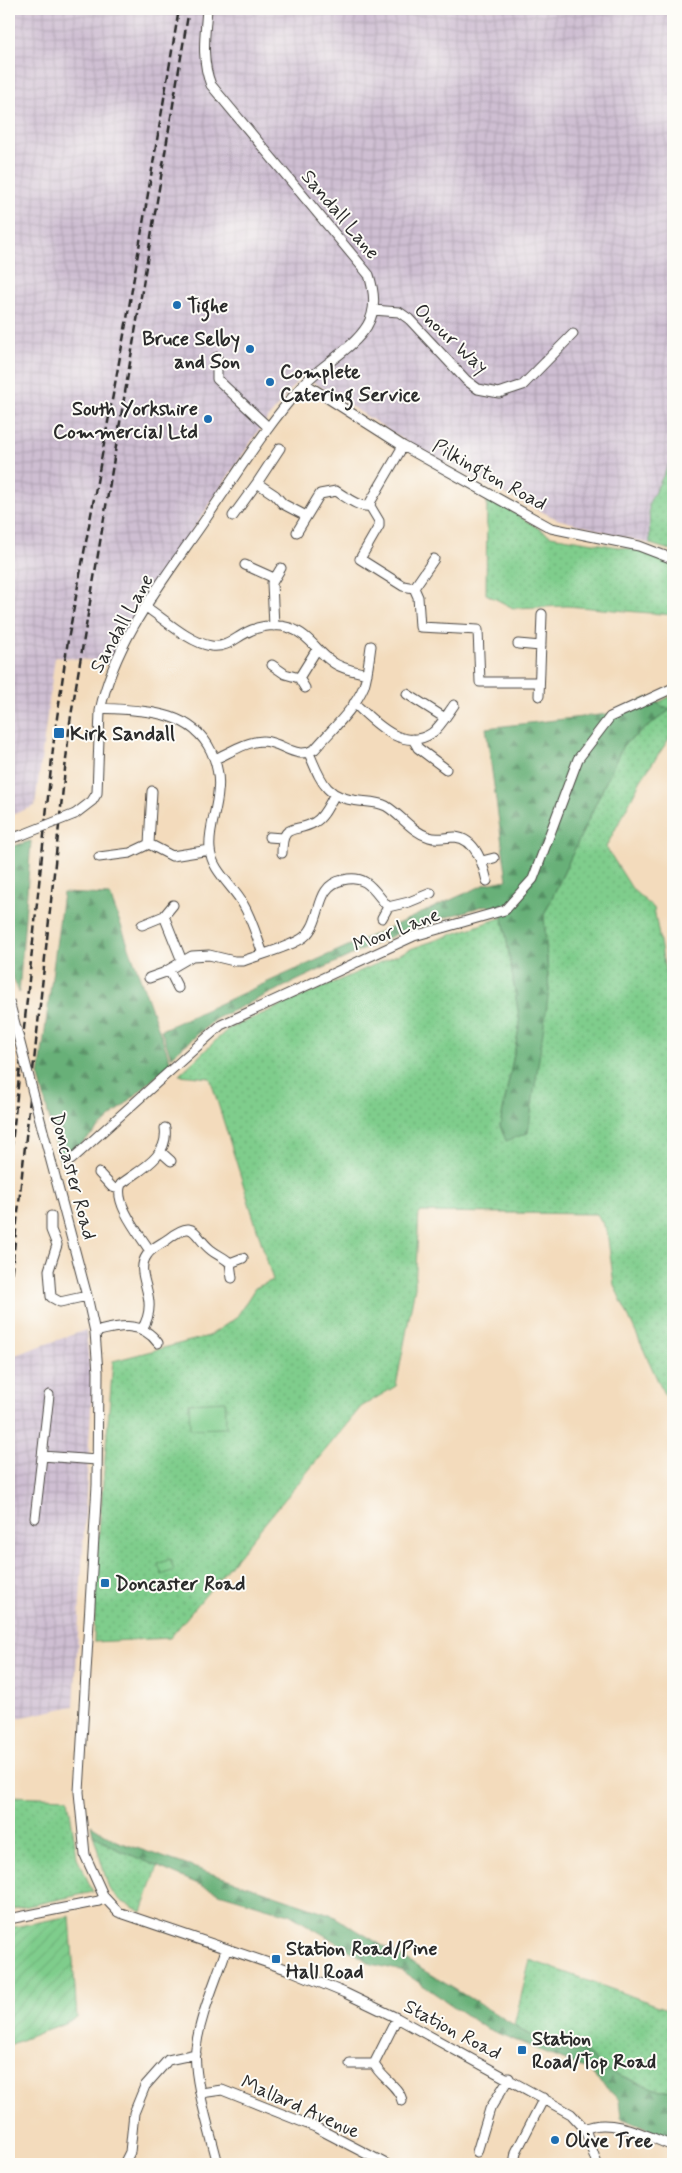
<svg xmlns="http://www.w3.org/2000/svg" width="682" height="2173" viewBox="0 0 682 2173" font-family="Mynerve,sans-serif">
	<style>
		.industrial { fill: url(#industrial-grid) }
		.grass { fill: url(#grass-dots); stroke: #557c5c }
		.forest { fill: url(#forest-firs); stroke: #496e52 }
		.garden { fill: url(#garden-furrows); stroke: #557c5c }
		.pitch { fill: #7fcd8c; stroke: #557c5c }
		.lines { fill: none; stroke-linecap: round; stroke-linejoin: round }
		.minor-casing { stroke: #494541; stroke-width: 11 }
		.minor { stroke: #fff; stroke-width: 9 }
		.rail { stroke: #2b2b2b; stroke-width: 2.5; stroke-dasharray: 8 4; stroke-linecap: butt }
		.minor-bridge-casing { stroke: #494541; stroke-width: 11; stroke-linecap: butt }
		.minor-bridge { stroke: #fff; stroke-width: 9 }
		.poi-dot { fill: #1f6fb2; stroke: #fdfcf7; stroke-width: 2 }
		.labels { text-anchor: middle; stroke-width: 4; stroke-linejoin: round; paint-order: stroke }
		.street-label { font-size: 20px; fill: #2b2b2b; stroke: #fdfcf7 }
		.poi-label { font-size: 20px; font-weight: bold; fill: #2b2b2b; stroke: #fdfcf7; text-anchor: start }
	</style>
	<defs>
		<pattern id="industrial-grid" width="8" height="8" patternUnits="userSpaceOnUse" patternTransform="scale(1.25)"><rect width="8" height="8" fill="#cebed2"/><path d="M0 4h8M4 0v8" fill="none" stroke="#b1a3b4"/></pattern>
		<pattern id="grass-dots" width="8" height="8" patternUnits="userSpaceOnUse" patternTransform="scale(1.25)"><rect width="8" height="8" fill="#7fcd8c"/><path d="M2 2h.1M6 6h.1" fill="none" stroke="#6eb079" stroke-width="1.8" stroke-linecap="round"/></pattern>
		<pattern id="forest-firs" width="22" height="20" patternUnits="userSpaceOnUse" patternTransform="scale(1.25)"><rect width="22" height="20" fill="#67b078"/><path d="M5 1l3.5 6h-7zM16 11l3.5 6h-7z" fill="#558f63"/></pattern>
		<pattern id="garden-furrows" width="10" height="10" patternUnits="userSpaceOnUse" patternTransform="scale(1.25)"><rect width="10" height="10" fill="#7fcd8c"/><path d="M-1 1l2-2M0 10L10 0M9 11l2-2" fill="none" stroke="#6eb079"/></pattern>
	</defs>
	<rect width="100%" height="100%" fill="#fdfcf7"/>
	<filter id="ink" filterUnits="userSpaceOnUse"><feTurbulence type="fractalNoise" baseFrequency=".02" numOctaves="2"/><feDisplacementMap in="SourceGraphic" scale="10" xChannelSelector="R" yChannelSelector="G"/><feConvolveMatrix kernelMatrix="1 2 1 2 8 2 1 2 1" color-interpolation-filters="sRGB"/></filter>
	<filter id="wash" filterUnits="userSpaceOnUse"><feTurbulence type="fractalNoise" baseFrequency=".0096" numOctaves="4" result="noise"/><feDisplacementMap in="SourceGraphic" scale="20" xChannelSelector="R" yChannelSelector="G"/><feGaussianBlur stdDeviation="1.12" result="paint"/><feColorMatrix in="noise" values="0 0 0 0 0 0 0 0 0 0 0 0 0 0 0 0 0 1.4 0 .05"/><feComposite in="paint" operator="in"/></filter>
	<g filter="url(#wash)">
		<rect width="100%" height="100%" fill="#f3dbbc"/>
		<path class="industrial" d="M9 9H673V448L672 459 649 503 650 544 557 519 488 486 404 440 302 375 259 430 142 606 110 662 55 657 35 806 9 816Z
			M86 1330 92 1392 74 1706 9 1720V1404L15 1355Z"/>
		<path class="grass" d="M673 448V551L650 544 649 503 672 459Z
			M487 496 551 536 637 550 673 564V615L567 606 513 608 486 594Z
			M673 695V733L641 780 606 847 633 890 654 908 673 1015V1408L663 1392 614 1285 607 1231 597 1214 419 1212 415 1287 396 1386 361 1407 170 1638 94 1642 96 1568 113 1361 209 1336 236 1318 255 1288 273 1280 210 1078 179 1075 228 1029 413 948 503 917 520 1023 500 1126 549 991 544 915 623 745 670 710 657 703Z
			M11 1796 68 1798 77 1857 93 1892 9 1910V1823H12Z
			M93 1834 110 1846 158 1866 142 1912 121 1901 109 1889Z
			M530 1960 673 2011V2090L660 2091 604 2069 585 2051 559 2052 514 2025Z"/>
		<path class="forest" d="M647 698 670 710 623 745 544 915 549 991 528 1133 506 1141 500 1126 520 1023 503 917 487 905 407 929 217 1018 171 1057 161 1030 486 884 507 880 486 728 608 714Z
			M31 841 19 993 9 968V847Z
			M63 893 110 895 171 1063 60 1163 39 1076Z
			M91 1825 116 1841 330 1914 559 2052 585 2051 604 2069 660 2091 673 2090 672 2115 673 2140 621 2118 619 2100 588 2070 485 2028 402 1971 372 1964 289 1914 219 1893 110 1846 93 1834Z"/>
		<path class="garden" d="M70 1916 77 2018 9 2045V1928Z"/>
		<path class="pitch" d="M225 1401 226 1428 190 1429 189 1403Z
			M170 1559 174 1570 162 1575 158 1564Z"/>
	</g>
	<g filter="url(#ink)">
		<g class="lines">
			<defs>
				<path id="minor" d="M373 310 399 312 409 319 466 380 478 389 499 393 523 385 573 334
					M217 357V379L268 427
					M304 383 403 446 551 528 639 546 673 559
					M280 448 257 483 275 495 283 504 306 516
					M370 506 379 521V526L360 559 403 586 414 588
					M370 506 371 501 403 446
					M233 516 257 483
					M297 532 320 494 336 491C346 497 359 508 370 506
					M434 559 414 588 418 597 420 627 478 630 480 682H539
					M245 565 274 578
					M146 607C164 619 190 643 211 646 224 648 232 641 242 635 256 626 274 623 290 628 308 634 317 651 331 661 341 669 355 671 367 674
					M274 626 272 583 281 568
					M518 644 541 646
					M272 665 285 674 299 678 305 688
					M299 678 317 649
					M407 694 445 718
					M539 696 542 614
					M354 703C375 722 402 753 432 733 441 726 448 713 454 705
					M101 708C141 711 191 709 211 751 217 763 220 779 218 792 217 811 208 830 210 849 211 870 234 887 243 904 252 919 257 938 263 954
					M413 739 418 748 446 769
					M309 753C321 781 325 798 359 801 368 802 378 802 386 806 401 815 412 832 429 837 437 840 447 837 455 837 476 839 483 864 487 881
					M215 759C229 753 247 741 263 741 283 742 296 761 315 749 332 729 354 710 364 686 368 673 369 659 371 646
					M152 791 149 844 172 856 210 850
					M75 814 92 801 97 793 100 711C115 638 166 577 207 517 238 472 267 425 303 385 322 364 352 350 367 326 377 309 374 291 369 275L211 85C201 60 205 35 207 9
					M269 837 282 838
					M9 839 22 835
					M282 853C282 821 295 834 315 822 324 817 329 804 334 796
					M99 857 130 853 149 844
					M482 861 494 858
					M164 916 182 961
					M382 918 388 907 409 902 431 893
					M142 925 164 916 173 905
					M169 970 178 988
					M149 978 163 973 192 956 209 955 234 961H243C259 955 291 947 304 937 324 921 313 886 343 880 367 874 373 890 388 907
					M43 1131 87 1296 95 1332 98 1372 97 1485 79 1792 85 1855 104 1897 118 1912 292 1971 345 1993 397 2018 571 2114 585 2129 597 2164
					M161 1152 171 1161
					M71 1160 221 1025 414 936 505 910 533 879 578 759 610 717 673 688
					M99 1173 112 1187 119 1189
					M51 1216V1230L57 1245 49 1270 51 1297 60 1302 87 1296
					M150 1251C140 1235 113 1203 121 1184 141 1169 169 1157 165 1128
					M232 1278 230 1263 243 1258
					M142 1329C162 1297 132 1276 147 1255 151 1248 161 1244 168 1239 196 1217 193 1236 211 1250 217 1255 224 1257 230 1263
					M95 1332C119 1326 142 1320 158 1343
					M42 1456 97 1460
					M35 1518 49 1395
					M9 1919 99 1901 104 1897
					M397 2018 374 2064C380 2077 400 2087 402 2101
					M350 2064H374
					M201 2093 222 2090 315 2127 386 2164
					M585 2129C609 2116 649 2137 673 2146
					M477 2152 490 2109 509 2078
					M124 2164 130 2152 134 2113 145 2086 168 2060 196 2054
					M218 2164C211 2135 192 2076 196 2048 200 2015 216 1981 226 1950
					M514 2164 516 2152 544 2098"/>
			</defs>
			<use href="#minor" class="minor-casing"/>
			<use href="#minor" class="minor"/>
			<path class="rail" d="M9 1173 54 739 68 640 128 313 179 9
				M9 1297 70 722 189 9"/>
			<defs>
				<path id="minor-bridge" d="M22 835 75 814
					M9 1001 43 1131"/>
			</defs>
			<use href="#minor-bridge" class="minor-bridge-casing"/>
			<use href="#minor-bridge" class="minor-bridge"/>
		</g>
	</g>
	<g class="poi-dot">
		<circle cx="177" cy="305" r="5"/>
		<circle cx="250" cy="349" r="5"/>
		<circle cx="270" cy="382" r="5"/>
		<circle cx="208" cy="419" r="5"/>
		<rect x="53" y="727" width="12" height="12" rx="2.5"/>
		<rect x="100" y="1578" width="10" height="10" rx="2.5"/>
		<rect x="271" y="1954" width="10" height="10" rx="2.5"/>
		<rect x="517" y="2045" width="10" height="10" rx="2.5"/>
		<circle cx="555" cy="2140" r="5"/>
	</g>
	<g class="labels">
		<g class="street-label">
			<text transform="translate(341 214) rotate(50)" y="7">Sandall Lane</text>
			<text transform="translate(452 338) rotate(43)" y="7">Onour Way</text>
			<text transform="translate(490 474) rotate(29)" y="7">Pilkington Road</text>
			<text transform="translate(121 623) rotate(-61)" y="7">Sandall Lane</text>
			<text transform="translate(396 929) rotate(-21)" y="7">Moor Lane</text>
			<text transform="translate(74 1176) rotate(75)" y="7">Doncaster Road</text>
			<text transform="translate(453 2029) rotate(28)" y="7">Station Road</text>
			<text transform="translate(301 2106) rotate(24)" y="7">Mallard Avenue</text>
		</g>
		<g class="poi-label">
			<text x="187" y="312">Tighe</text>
			<text x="240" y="345" text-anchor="end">Bruce Selby<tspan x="240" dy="23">and Son</tspan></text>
			<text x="280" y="378">Complete<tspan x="280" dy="23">Catering Service</tspan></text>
			<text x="198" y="415" text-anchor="end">South Yorkshire<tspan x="198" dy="23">Commercial Ltd</tspan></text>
			<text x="70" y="740">Kirk Sandall</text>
			<text x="115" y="1590">Doncaster Road</text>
			<text x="286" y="1955">Station Road/Pine<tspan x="286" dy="23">Hall Road</tspan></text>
			<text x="532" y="2045">Station<tspan x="532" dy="23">Road/Top Road</tspan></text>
			<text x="565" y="2147">Olive Tree</text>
		</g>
	</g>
	<rect width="682" height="2173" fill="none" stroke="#fdfcf7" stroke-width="30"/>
</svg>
